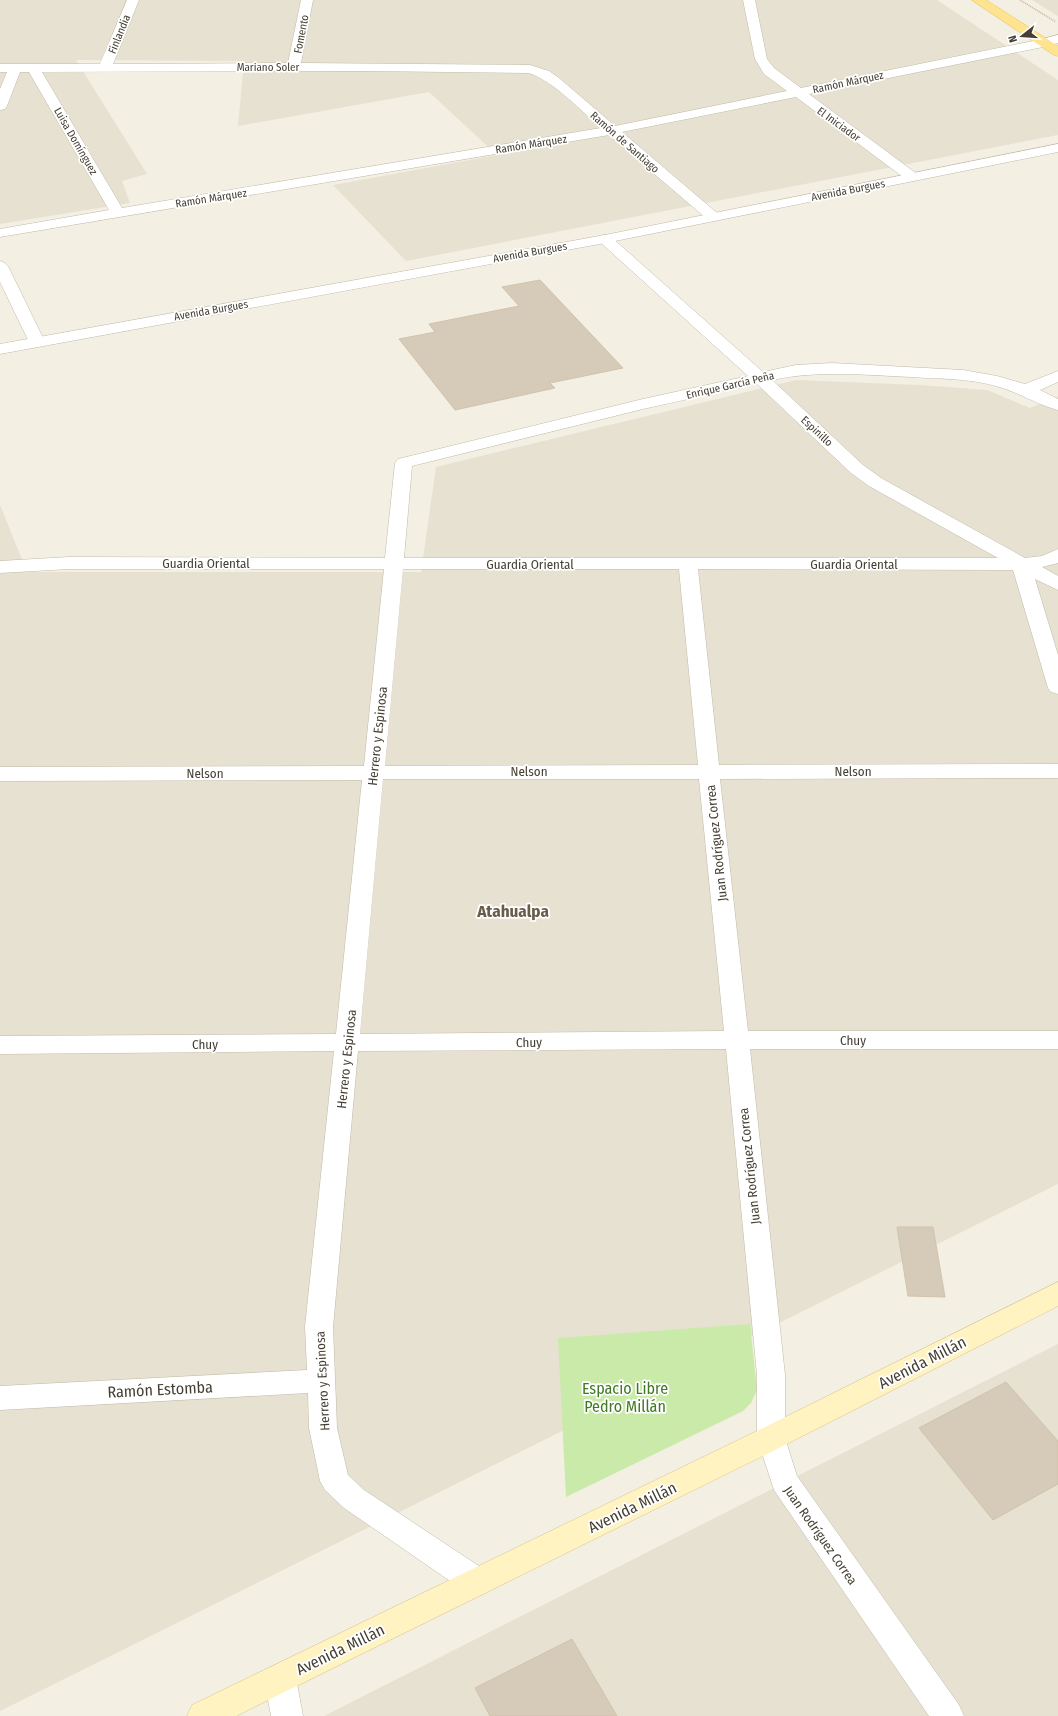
<svg xmlns="http://www.w3.org/2000/svg" width="1058" height="1716" viewBox="0 0 1058 1716" font-family="'Fira Sans Condensed',sans-serif">
	<style>
		.residential { fill: #e7e1d1 }
		.green { fill: #c9eaa9 }
		.building { fill: #d5cbb8; stroke: #d0c3ab }
		.lines { fill: none; stroke-linecap: round; stroke-linejoin: round }
		.minor-casing { stroke: #c1baa8; stroke-width: 1 }
		.tertiary-casing { stroke: #c1baa8; stroke-width: 1 }
		.secondary-casing { stroke: #d5c690; stroke-width: 1 }
		.primary-casing { stroke: #eac55a; stroke-width: 1 }
		.path { stroke: #c1b496; stroke-width: 1.5; stroke-dasharray: 1 1; stroke-linecap: butt }
		.minor { fill: #fff; fill-rule: evenodd }
		.tertiary { fill: #fff; fill-rule: evenodd }
		.secondary { fill: #fff3c1; fill-rule: evenodd }
		.primary { fill: #ffe490; fill-rule: evenodd }
		.labels { text-anchor: middle; stroke-width: 3.5; stroke-linejoin: round; paint-order: stroke }
		.far-street-label { font-size: 11px; fill: #453f33; stroke: #fff }
		.street-label { font-size: 13px; fill: #453f33; stroke: #fff }
		.near-street-label { font-size: 16px; fill: #453f33; stroke: #fff }
		.near-park-label { font-size: 16px; fill: #407924; stroke: #fff }
		.district-label { font-size: 17px; font-weight: bold; fill: #685d4a; stroke: #fff }
	</style>
	<rect width="100%" height="100%" fill="#f3efe3"/>
	<path class="residential" d="M0 0H937L1058 80V135L406 261 333 185 497 155 429 92 238 126 244 61 76 60 147 174 122 181 130 203 0 224Z
		M1032 0H1058V16Z
		M796 380 920 385 987 390 1030 408 1058 396V1184L0 1711V505L27 572H421L436 467Z
		M1058 1344V1716H324Z"/>
	<path class="green" d="M750 1324 757 1390 751 1403 743 1411 566 1497 558 1338Z"/>
	<path class="building" d="M540 280 623 368 550 383 555 388 455 410 399 339 435 332 429 324 519 306 502 287Z
		M897 1227H933L945 1297 908 1296Z
		M1006 1382 1058 1441V1484L993 1520 919 1428Z
		M572 1639 617 1716H490L475 1688Z"/>
	<g class="lines">
		<defs>
			<path id="minor" d="M127 0H139L113 64 288 63 301 0H313L301 63 530 65 549 71 559 78 615 126 787 91 764 74 755 59 743 0H755L767 59 774 68 801 88 1043 39 1049 43 1043 47 809 94 917 174 919 177 917 180H907L796 97 622 132 717 213 719 216 717 219H707L609 135 0 237V229L109 210 29 72H20L7 106 5 109 0 110V89L7 72H0V64H100ZM365 71 529 73C556 83 579 109 601 128L122 208 42 72Z
				M605 235 610 236 763 372 796 365 832 363 963 370 997 376 1025 384 1058 371V382L1040 390 1058 399V410C1038 405 1018 392 996 386 968 378 939 379 911 377 864 375 818 370 772 380L863 465 881 478 1025 558 1042 556 1058 549V563L1042 567 1058 576V590L1035 579 1058 655V694L1051 692 1048 688 1013 570 698 569 719 765 1058 764V778L720 779 748 1031H1058V1049H750L785 1375V1438L797 1476 959 1705 964 1716H929L774 1490 757 1438V1375L726 1049 358 1051 333 1327 337 1428 348 1475 364 1490 488 1572 492 1582 488 1592 477 1596 466 1592 344 1508 325 1490 320 1481 309 1428 308 1393 0 1410V1386L307 1370 305 1327 334 1051 0 1054V1036L336 1034 362 780 0 781V767L364 766 384 569H69L0 573V561L69 557 385 558 395 463 398 459 643 399 748 376 600 242 598 239 600 236ZM757 384 851 473 869 486 998 558H404L412 466 643 409ZM403 569H679L698 765 385 766ZM383 779H699L724 1031 360 1034Z
				M0 261 5 263 8 266 45 342 43 345 37 347 31 345 29 342 0 282Z
				M280 1663 291 1668 296 1678 303 1716H271L264 1678 269 1668Z"/>
			<path id="tertiary" d="M1058 35V43L1043 47 1037 43 1039 40Z
				M1058 144V152L605 243 0 354V344L605 235Z"/>
			<path id="secondary" d="M1058 1282V1306L781 1447 236 1716H187L192 1705 761 1429Z"/>
			<path id="primary" d="M972 0H986L1058 46V56L1054 55Z"/>
		</defs>
		<use href="#minor" class="minor-casing"/>
		<use href="#tertiary" class="tertiary-casing"/>
		<use href="#secondary" class="secondary-casing"/>
		<use href="#primary" class="primary-casing"/>
		<path class="path" d="M1020 0 1056 22"/>
		<use href="#minor" class="minor"/>
		<use href="#tertiary" class="tertiary"/>
		<use href="#secondary" class="secondary"/>
		<use href="#primary" class="primary"/>
	</g>
	<g class="labels">
		<g class="far-street-label">
			<text transform="translate(119 34) rotate(-68)" y="4">Finlandia</text>
			<text transform="translate(301 34) rotate(-79)" y="4">Fomento</text>
			<text x="268" y="71">Mariano Soler</text>
			<text transform="translate(848 82) rotate(-12)" y="4">Ramón Márquez</text>
			<text transform="translate(839 124) rotate(36)" y="4">El Iniciador</text>
			<text transform="translate(76 141) rotate(60)" y="4">Luisa Domínguez</text>
			<text transform="translate(625 142) rotate(41)" y="4">Ramón de Santiago</text>
			<text transform="translate(531 144) rotate(-9)" y="4">Ramón Márquez</text>
			<text transform="translate(848 190) rotate(-11)" y="4">Avenida Burgues</text>
			<text transform="translate(211 198) rotate(-9)" y="4">Ramón Márquez</text>
			<text transform="translate(530 252) rotate(-10)" y="4">Avenida Burgues</text>
			<text transform="translate(211 310) rotate(-10)" y="4">Avenida Burgues</text>
			<text transform="translate(730 385) rotate(-13)" y="4">Enrique García Peña</text>
			<text transform="translate(817 431) rotate(43)" y="4">Espinillo</text>
		</g>
		<g class="street-label">
			<text x="206" y="568">Guardia Oriental</text>
			<text x="530" y="569">Guardia Oriental</text>
			<text x="854" y="569">Guardia Oriental</text>
			<text transform="translate(377 736) rotate(-84)" y="5">Herrero y Espinosa</text>
			<text x="529" y="776">Nelson</text>
			<text x="853" y="776">Nelson</text>
			<text x="205" y="778">Nelson</text>
			<text transform="translate(716 843) rotate(-96)" y="5">Juan Rodríguez Correa</text>
			<text x="853" y="1045">Chuy</text>
			<text transform="translate(529 1042) rotate(-1)" y="5">Chuy</text>
			<text x="205" y="1049">Chuy</text>
			<text transform="translate(346 1059) rotate(-84)" y="5">Herrero y Espinosa</text>
			<text transform="translate(749 1166) rotate(-96)" y="5">Juan Rodríguez Correa</text>
			<text transform="translate(322 1381) rotate(-93)" y="5">Herrero y Espinosa</text>
			<text transform="translate(821 1535) rotate(55)" y="5">Juan Rodríguez Correa</text>
		</g>
		<g class="near-street-label">
			<text transform="translate(922 1362) rotate(-27)" y="6">Avenida Millán</text>
			<text transform="translate(160 1389) rotate(-3)" y="6">Ramón Estomba</text>
			<text transform="translate(632 1507) rotate(-26)" y="6">Avenida Millán</text>
			<text transform="translate(340 1649) rotate(-26)" y="6">Avenida Millán</text>
		</g>
		<g class="near-park-label">
			<text x="625" y="1394">Espacio Libre<tspan x="625" dy="18">Pedro Millán</tspan></text>
		</g>
		<g class="district-label">
			<text x="513" y="917">Atahualpa</text>
		</g>
	</g>
	<g transform="translate(1022 36) rotate(253)" stroke="#ffffff" stroke-width="3" paint-order="stroke">
	<path d="M0-3L7 15L0 10L-7 15Z" fill="#453f33"/>
	<text y="-6" font-size="11" font-weight="bold" text-anchor="middle" fill="#453f33">N</text>
	</g>
</svg>
